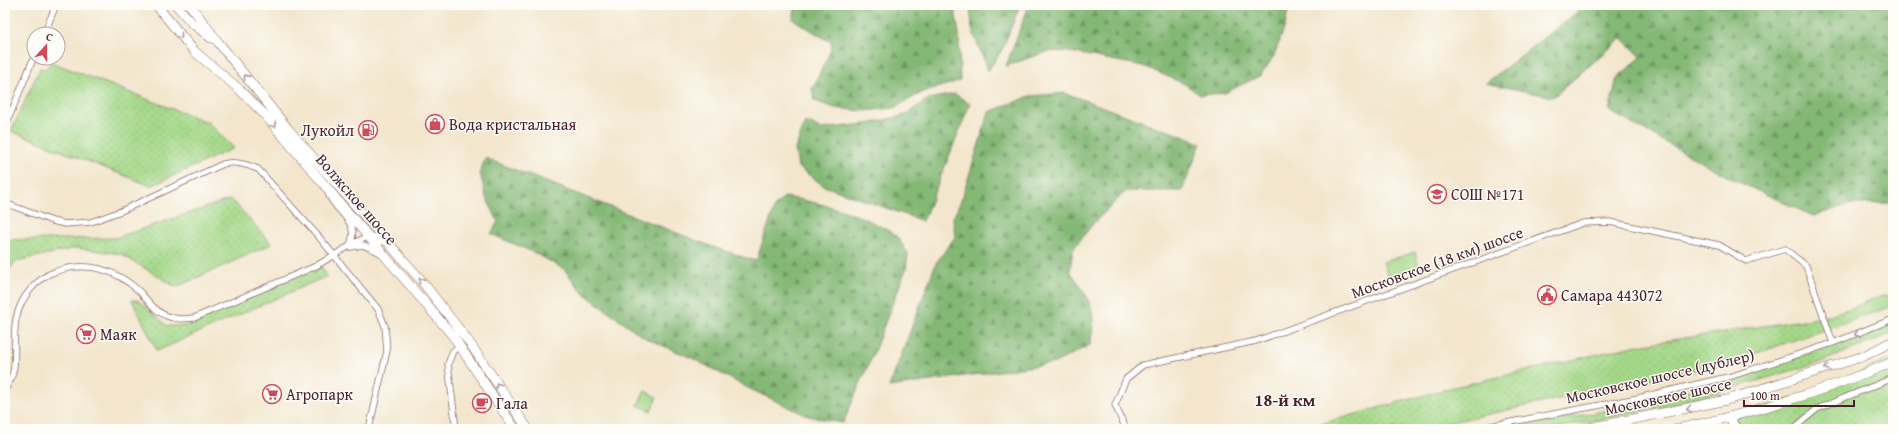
<svg xmlns="http://www.w3.org/2000/svg" width="1898" height="434" viewBox="0 0 1898 434" font-family="'Gentium Book Plus',serif">
	<style>
		.grass { fill: url(#grass-dots); stroke: #777c5a }
		.forest { fill: url(#forest-firs); stroke: #666c50 }
		.park { fill: url(#park-crowns); stroke: #777c5a }
		.pitch { fill: #a4d889; stroke: #777c5a }
		.lines { fill: none; stroke-linecap: round; stroke-linejoin: round }
		.street-casing { stroke: #856564; stroke-width: 7 }
		.primary-casing { stroke: #856564; stroke-width: 10 }
		.street { stroke: #fff; stroke-width: 5.5 }
		.primary { stroke: #fff; stroke-width: 9 }
		.oneway { stroke: #ae9aa0 }
		.labels { text-anchor: middle; stroke-width: 3; stroke-linejoin: round; paint-order: stroke }
		.poi-label { font-size: 16px; fill: #4a1f2b; stroke: #fdfcf7; text-anchor: start }
		.street-label { font-size: 16px; fill: #4a1f2b; stroke: #fdfcf7 }
		.neighbourhood-label { font-size: 17px; font-weight: bold; fill: #4a1f2b; stroke: #fdfcf7 }
	</style>
	<defs>
		<pattern id="grass-dots" width="8" height="8" patternUnits="userSpaceOnUse"><rect width="8" height="8" fill="#a4d889"/><path d="M2 2h.1M6 6h.1" fill="none" stroke="#8fb976" stroke-width="1.8" stroke-linecap="round"/></pattern>
		<pattern id="forest-firs" width="22" height="20" patternUnits="userSpaceOnUse"><rect width="22" height="20" fill="#83b875"/><path d="M5 1l3.5 6h-7zM16 11l3.5 6h-7z" fill="#6d9560"/></pattern>
		<pattern id="park-crowns" width="20" height="18" patternUnits="userSpaceOnUse"><rect width="20" height="18" fill="#a4d889"/><path d="M2 6a3 3 0 1 1 6 0M12 15a3 3 0 1 1 6 0" fill="none" stroke="#8fb976"/></pattern>
	</defs>
	<rect width="100%" height="100%" fill="#fdfcf7"/>
	<filter id="ink" filterUnits="userSpaceOnUse"><feTurbulence type="fractalNoise" baseFrequency=".025" numOctaves="2"/><feDisplacementMap in="SourceGraphic" scale="8" xChannelSelector="R" yChannelSelector="G"/><feConvolveMatrix kernelMatrix="1 2 1 2 8 2 1 2 1" color-interpolation-filters="sRGB"/></filter>
	<filter id="wash" filterUnits="userSpaceOnUse"><feTurbulence type="fractalNoise" baseFrequency=".012" numOctaves="4" result="noise"/><feDisplacementMap in="SourceGraphic" scale="16" xChannelSelector="R" yChannelSelector="G"/><feGaussianBlur stdDeviation="0.9" result="paint"/><feColorMatrix in="noise" values="0 0 0 0 0 0 0 0 0 0 0 0 0 0 0 0 0 1.4 0 .05"/><feComposite in="paint" operator="in"/></filter>
	<g filter="url(#wash)">
		<rect width="100%" height="100%" fill="#f3e6cd"/>
		<path class="grass" d="M51 62 209 123 234 148 151 186 11 131 40 68 46 69Z
			M231 199 272 244 176 287 121 254 77 248 16 261 5 275V240L115 238Z
			M321 266 327 276 157 351 132 300H138L167 326H185Z
			M1882 295 1893 297V306L1728 363 1456 421 1416 429H1302L1450 388 1638 345 1823 317 1854 307Z
			M1893 323V333L1818 363 1685 402 1552 429H1505C1543 422 1583 416 1621 407 1713 386 1805 357 1893 323Z
			M1893 358V429H1734L1731 417 1813 392Z"/>
		<path class="forest" d="M796 5H954L959 33 960 81 925 91 894 108 864 111 835 108 815 101 812 89 830 52 832 43 793 19Z
			M970 5H1020L1003 48 988 71 972 29Z
			M1029 5H1289L1285 26 1274 56 1261 75 1225 93 1200 95 1185 84 1143 66 1070 52 1049 51 1006 66Z
			M1586 5H1893V203L1851 204 1813 216 1732 179 1609 111 1617 78 1641 57 1622 38 1553 97 1486 83Z
			M1065 93 1201 143 1182 191H1126L1092 225 1073 249 1070 271C1090 299 1098 310 1090 345L1055 363 889 387 936 263 955 237 953 218 961 201 989 112 1030 96Z
			M955 94 970 104 923 221 824 186 798 167 795 149 805 122 822 129 872 123 905 115 928 99Z
			M485 158 713 247 756 261 775 206 784 197C820 202 864 214 895 235 900 239 903 248 908 253L906 269 871 359 843 423 808 416 750 389 692 358 645 338 583 293 564 269 535 253 491 234 498 221 486 197 480 173Z"/>
		<path class="park" d="M645 391 657 397 651 411 638 405Z"/>
		<path class="pitch" d="M1415 252 1419 267 1388 276 1383 262Z"/>
	</g>
	<g filter="url(#ink)">
		<g class="lines">
			<defs>
				<path id="street" d="M44 34 56 5
					M5 127 34 57
					M328 193C336 215 362 220 349 247
					M5 203 52 221 65 224 91 222 121 211 223 164C236 161 245 164 258 169L319 237 378 309 385 326 387 351 369 429
					M351 247 363 245 379 252
					M5 389C27 361 0 326 30 290 36 283 45 275 54 272 86 260 116 269 140 292 148 301 156 312 167 316 176 320 184 319 194 318L316 266 356 242 369 236 377 237 382 242
					M1731 417 1738 429
					M456 429 448 364 453 351 460 346
					M1126 429 1115 405 1126 379 1143 365 1256 341 1583 223 1610 222 1719 245 1746 261 1785 249 1806 266 1833 343
					M1474 429 1638 398 1732 376 1833 343 1893 319
					M1730 429 1731 418
					M1793 429 1817 409 1893 378"/>
				<path id="primary" d="M156 5 194 51 239 89 265 115 453 336 515 429
					M176 5 192 23 211 38
					M190 5 218 42 288 129 421 280 469 342 528 429
					M1584 429 1727 400 1864 356 1893 341
					M1677 429C1750 414 1824 391 1893 362"/>
			</defs>
			<use href="#street" class="street-casing"/>
			<use href="#primary" class="primary-casing"/>
			<use href="#street" class="street"/>
			<use href="#primary" class="primary"/>
		</g>
		<defs><path id="oneway-chevron" d="M-2-3.5L2.5 0L-2 3.5" fill="none" stroke-width="1.6" stroke-linecap="round" stroke-linejoin="round"/></defs>
		<g class="oneway">
			<use href="#oneway-chevron" transform="translate(180 36) rotate(50)"/>
			<use href="#oneway-chevron" transform="translate(246 77) rotate(-129)"/>
			<use href="#oneway-chevron" transform="translate(274 125) rotate(50)"/>
			<use href="#oneway-chevron" transform="translate(421 280) rotate(-129)"/>
			<use href="#oneway-chevron" transform="translate(1857 334) rotate(158)"/>
			<use href="#oneway-chevron" transform="translate(1827 368) rotate(162)"/>
			<use href="#oneway-chevron" transform="translate(498 385) rotate(-124)"/>
			<use href="#oneway-chevron" transform="translate(1689 409) rotate(169)"/>
		</g>
	</g>
	<defs>
		<symbol id="shop-ring" viewBox="-11 -11 22 22"><circle r="9.5" fill="#fdfcf7" stroke="#d1495b" stroke-width="1.5"/><path d="M-5-2.5h2.3a2.7 3.5 0 0 1 5.4 0H5L5.5 6h-11ZM-1.5-2.5h3a1.5 2.3 0 0 0-3 0Z" fill="#d1495b"/></symbol>
		<symbol id="fuel-ring" viewBox="-11 -11 22 22"><circle r="9.5" fill="#fdfcf7" stroke="#d1495b" stroke-width="1.5"/><path d="M-5.5-6h7V0h2V4h1.3V-2.5L3-4.5l.8-.8L6-3V5H2.5V1h-1V6h-7ZM-4.2-4.7v3.2H.2V-4.7Z" fill="#d1495b"/></symbol>
		<symbol id="school-ring" viewBox="-11 -11 22 22"><circle r="9.5" fill="#fdfcf7" stroke="#d1495b" stroke-width="1.5"/><path d="M0-5L7-2L0 1L-7-2ZM-4 1L0 2.5L4 1V4Q0 6-4 4Z" fill="#d1495b"/></symbol>
		<symbol id="civic-ring" viewBox="-11 -11 22 22"><circle r="9.5" fill="#fdfcf7" stroke="#d1495b" stroke-width="1.5"/><path d="M-.6-6.5H3V-4.5H.6V-3L4-1V1h2V6H-6V1h2V-1L-.6-3ZM-1.2 2.5V6h2.4V2.5Z" fill="#d1495b"/></symbol>
		<symbol id="supermarket-ring" viewBox="-11 -11 22 22"><circle r="9.5" fill="#fdfcf7" stroke="#d1495b" stroke-width="1.5"/><path d="M-6-5.5h2.5l.6 2H6L4.5 2H-2.5L-4.4-4H-6ZM-1.5 3.2a1.3 1.3 0 1 0 .1 0ZM3 3.2a1.3 1.3 0 1 0 .1 0Z" fill="#d1495b"/></symbol>
		<symbol id="cafe-ring" viewBox="-11 -11 22 22"><circle r="9.5" fill="#fdfcf7" stroke="#d1495b" stroke-width="1.5"/><path d="M-5.5-4.5H6V0H3Q3 3.5 0 3.5H-2.5Q-5.5 3.5-5.5 0ZM3-3.2v2h1.7v-2ZM-6 4.5H4V6H-6Z" fill="#d1495b"/></symbol>
	</defs>
	<g fill-rule="evenodd">
		<use href="#shop-ring" x="424" y="113" width="22" height="22"/>
		<use href="#fuel-ring" x="357" y="119" width="22" height="22"/>
		<use href="#school-ring" x="1426" y="183" width="22" height="22"/>
		<use href="#civic-ring" x="1536" y="284" width="22" height="22"/>
		<use href="#supermarket-ring" x="75" y="323" width="22" height="22"/>
		<use href="#supermarket-ring" x="261" y="383" width="22" height="22"/>
		<use href="#cafe-ring" x="471" y="392" width="22" height="22"/>
	</g>
	<g class="labels">
		<g class="poi-label">
			<text x="449" y="130">Вода кристальная</text>
			<text x="354" y="136" text-anchor="end">Лукойл</text>
			<text x="1451" y="200">СОШ №171</text>
			<text x="1561" y="301">Самара 443072</text>
			<text x="100" y="340">Маяк</text>
			<text x="286" y="400">Агропарк</text>
			<text x="496" y="409">Гала</text>
		</g>
		<g class="street-label">
			<text transform="translate(357 199) rotate(49)" y="6">Волжское шоссе</text>
			<text transform="translate(1437 262) rotate(-20)" y="6">Московское (18 км) шоссе</text>
			<text transform="translate(1660 376) rotate(-13)" y="6">Московское шоссе (дублер)</text>
			<text transform="translate(1668 396) rotate(-12)" y="6">Московское шоссе</text>
		</g>
		<g class="neighbourhood-label">
			<text x="1285" y="406">18-й км</text>
		</g>
	</g>
	<rect width="1898" height="434" fill="none" stroke="#fdfcf7" stroke-width="20"/>
	<g transform="translate(46 46) rotate(21)"><circle r="19" fill="#fdfcf7" stroke="#b5a4a5"/>
	<path d="M0-3L7 15L0 10L-7 15Z" fill="#d1495b"/>
	<text y="-6" font-size="11" font-weight="bold" text-anchor="middle" fill="#4a1f2b">С</text>
	</g>
	<path d="M1744 400v6h110v-6" fill="none" stroke="#4a1f2b" stroke-width="2"/>
	<text x="1750" y="400" font-size="12" fill="#4a1f2b" stroke="#fdfcf7" stroke-width="3" paint-order="stroke">100 m</text>
</svg>
